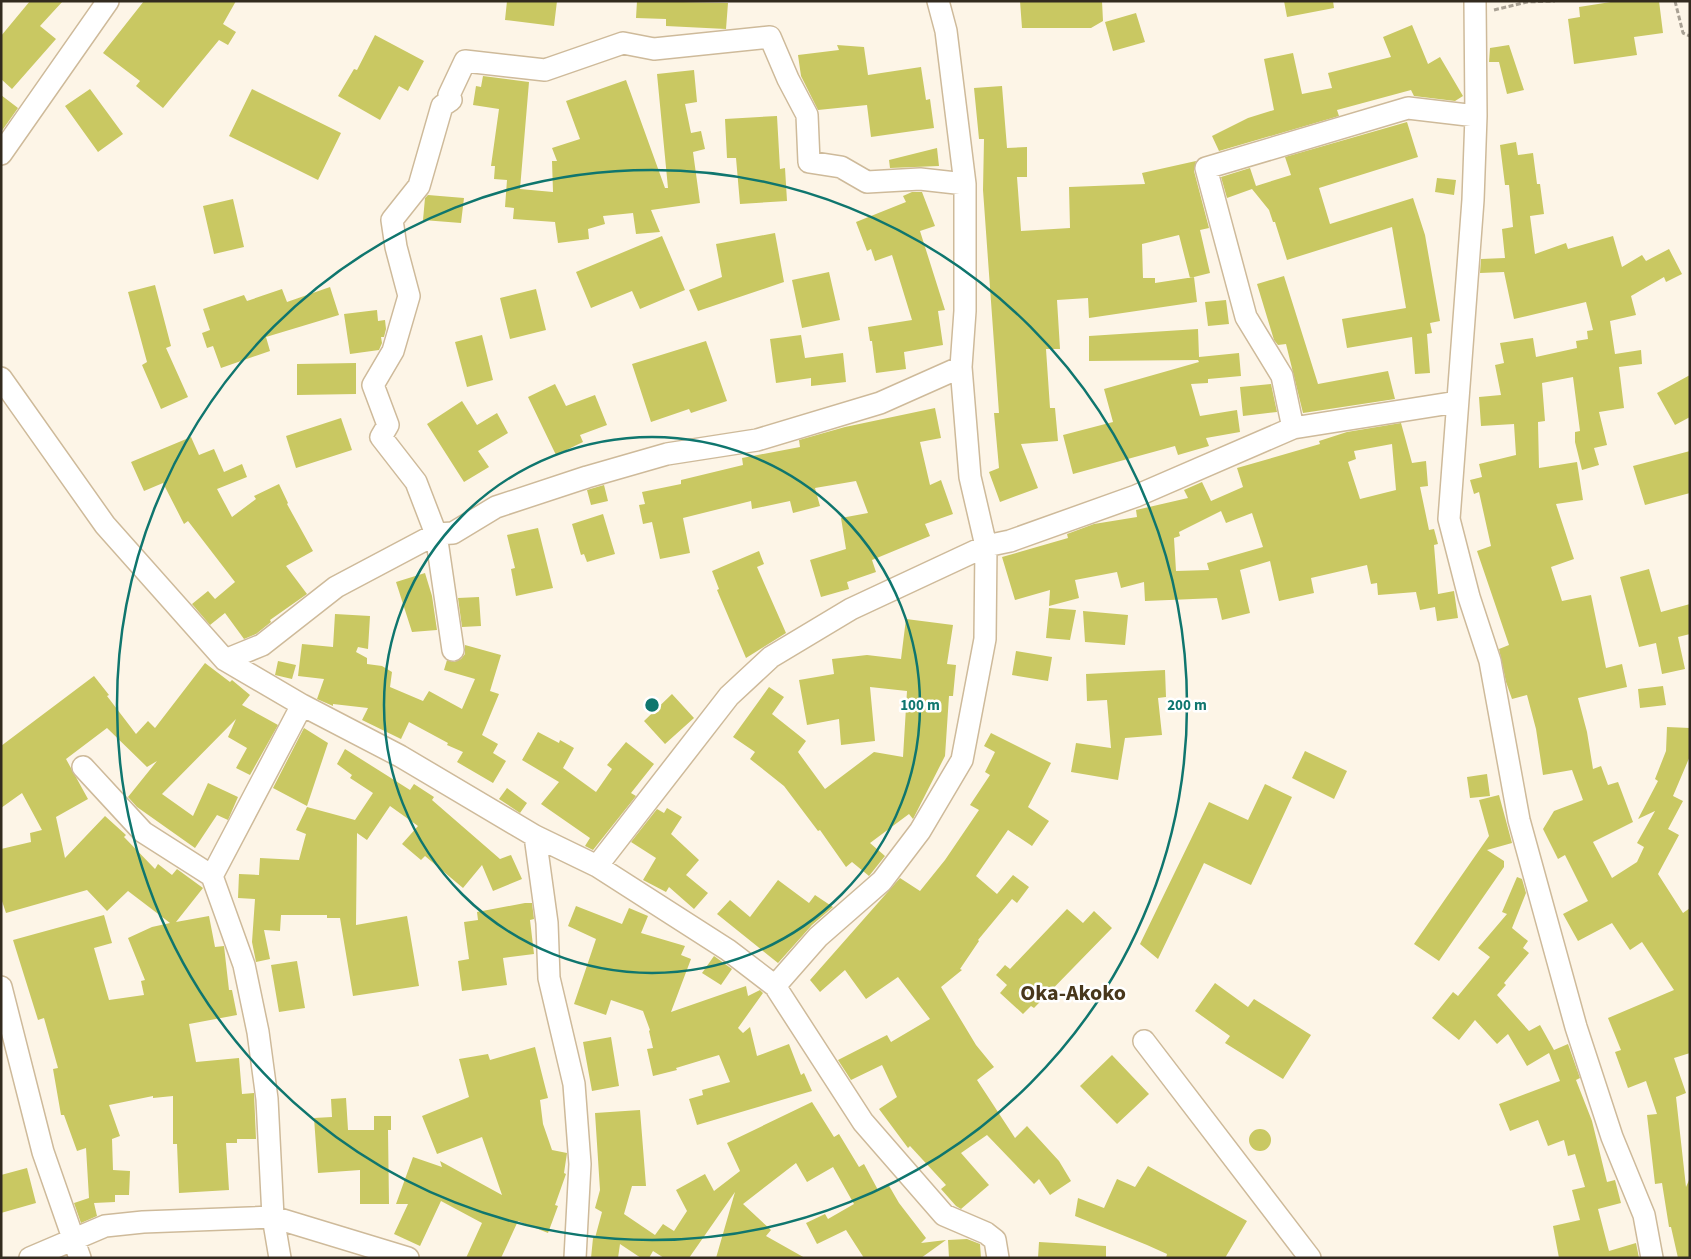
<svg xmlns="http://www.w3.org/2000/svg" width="1691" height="1259" viewBox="0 0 1691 1259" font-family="'Source Sans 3',sans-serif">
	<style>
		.building { fill: #c9c862; fill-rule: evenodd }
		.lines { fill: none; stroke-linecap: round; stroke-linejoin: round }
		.street-casing { stroke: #ceba9a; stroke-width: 24 }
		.path { stroke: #a9a194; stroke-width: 3; stroke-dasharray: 5 2.5; stroke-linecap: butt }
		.street { stroke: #fff; stroke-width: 21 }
		.ring { fill: none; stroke: #0f766e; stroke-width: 2.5 }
		.labels { text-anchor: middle; stroke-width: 5; stroke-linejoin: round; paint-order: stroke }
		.town-label { font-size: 22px; font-weight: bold; fill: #48371b; stroke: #fff }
		.centre { fill: #0f766e; stroke: #fff; stroke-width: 2.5 }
		.ring-label { font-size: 15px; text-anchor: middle; font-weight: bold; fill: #0f766e; stroke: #fff; stroke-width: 5; stroke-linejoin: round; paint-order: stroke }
	</style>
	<rect width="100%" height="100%" fill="#fdf5e7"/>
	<path class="building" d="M30 1H63L40 26 56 39 12 89 1 79V36Z
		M144 1H236L223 24 236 32 228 45 219 40 163 108 136 86 140 81 103 53Z
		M507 1H557L554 26 505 20Z
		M637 1 728 3 726 29 666 26V19L636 18Z
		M1020 1H1102L1103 21 1091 28H1022Z
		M1284 1H1333L1334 8 1287 17Z
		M1617 1H1659L1663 33 1634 37 1637 55 1574 64 1568 19 1580 17 1579 7Z
		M1136 13 1145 42 1113 51 1105 22Z
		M1412 25 1428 64 1440 57 1463 96 1455 101 1414 96 1411 90 1337 110 1339 116 1219 151 1212 136 1248 118 1274 110 1264 59 1293 53 1302 94 1332 88 1328 73 1391 57 1383 37Z
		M375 35 424 61 408 91 399 86 380 120 338 96 354 69 357 70Z
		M837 45 864 47 868 75 921 67 926 100 930 99 934 128 871 137 867 105 818 110 801 76 798 55 839 50Z
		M1509 45 1524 90 1507 94 1499 62H1489L1490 48Z
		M694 70 697 102 685 104 691 133 701 131 705 149 693 152 700 203 651 210 660 232 636 234 633 213 603 216 605 224 588 229 589 239 558 243 555 222 513 219 514 208 505 207 507 180 494 179 495 166H491L499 109 473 105 476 86 481 87 483 76 529 82 520 189 553 192 552 161H557L552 148 580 139 566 101 626 80 665 188H668L657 74Z
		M1002 86 1007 148 1027 147V177H1017L1021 231 1070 228 1069 187 1145 184 1142 173 1196 161 1194 171 1209 228 1200 230 1210 273 1190 278 1179 235 1142 244 1143 278H1155V283L1194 277 1197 302 1089 318 1088 298 1057 300 1060 349H1046L1050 408H1055L1058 441 1021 444 1038 488 1000 502 989 472 999 468 994 413H999L983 190 984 139H979L974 88Z
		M90 89 123 134 98 152 65 106Z
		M252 89 341 133 318 180 229 136Z
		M1 95 18 108 1 132Z
		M777 116 780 169 785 168 787 201 740 204 736 158H727L725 119Z
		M1407 122 1418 157 1319 188 1330 224 1413 198 1425 235 1440 321 1430 323 1432 333 1427 334 1430 373 1415 374 1412 337 1347 348 1342 319 1406 308 1392 227 1287 260 1275 222H1273L1269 210 1252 189 1227 198 1221 177 1250 168 1256 186 1291 175 1285 157Z
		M1516 142 1518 155 1533 153 1537 184H1540L1544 214 1530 216 1535 254 1566 243 1568 249 1613 236 1622 267 1642 255 1646 261 1669 249 1682 274 1666 282 1664 277 1631 296 1636 315 1610 321 1615 354 1641 350 1642 364 1619 367 1624 408 1599 412 1607 445 1594 448 1599 465 1582 470 1575 442V432L1580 431 1573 377 1542 383 1545 421 1538 422 1539 468 1577 462 1583 500 1556 504 1574 559 1551 567 1562 601 1591 595 1606 668 1622 664 1627 687 1578 698 1587 732 1593 769 1601 766 1608 785 1618 782 1633 822 1593 842 1612 878 1637 862 1644 847 1637 843 1655 811 1638 819 1658 781 1655 779 1666 751 1667 727 1690 728V756L1673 796 1683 801 1668 829 1679 835 1658 874 1683 913 1690 908V1053L1674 1058 1686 1093 1676 1097 1686 1187 1690 1178V1258H1678L1671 1227H1669L1662 1183 1655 1184 1647 1115 1657 1114 1646 1081 1628 1088 1615 1052 1621 1050 1608 1018 1674 990 1642 942 1630 950 1612 923 1578 941 1563 914 1588 901 1565 855 1558 859 1543 829 1554 811 1583 800 1572 770 1543 775 1536 729 1527 695 1512 699 1506 682 1499 649 1509 645 1477 551 1491 546 1479 492 1474 494 1470 480 1482 477 1479 464 1516 455 1514 424 1481 426 1479 397 1501 395 1495 365 1504 363 1500 343 1533 338 1536 357 1577 348 1576 341 1588 339 1587 331 1593 330 1586 302 1514 319 1504 272 1480 273 1481 259 1505 258 1502 229 1513 227 1509 185H1505L1500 145Z
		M937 148 939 166 890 168 889 160Z
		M1437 178 1456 180 1454 195 1435 192Z
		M912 192H922L935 226 920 231 945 310 938 311 943 345 904 352 906 369 876 373 872 341H870L868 327 912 320 892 255 875 261 871 249 867 251 856 222 906 202 903 196Z
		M428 195 464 198 461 223 423 220 425 198Z
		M233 199 244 247 214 254 203 206Z
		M775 233 784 282 698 311 689 290 722 277 716 244Z
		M662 236 685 290 640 309 632 291 591 308 576 272Z
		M829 272 840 320 802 328 792 280Z
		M1284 276 1318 384 1388 371 1395 399 1303 413 1286 344 1278 345 1274 340 1257 284Z
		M155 285 171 346 166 348 188 397 161 409 142 365 147 362 128 292Z
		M330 287 339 315 266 337 270 351 221 368 213 346 207 348 202 333 210 330 203 309 244 295 247 301 282 289 287 302Z
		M536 289 546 330 510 339 500 298Z
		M1226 300 1229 324 1208 326 1205 302Z
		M377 310 378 321 385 320 386 329 384 337H381L382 343 379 350 350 354 344 314Z
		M1198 329 1199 357 1239 353 1241 376 1208 379V383L1191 384 1200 416 1237 410 1240 432 1206 438 1209 446 1178 455 1175 446 1073 474 1063 435 1113 422 1104 389 1199 362 1198 360 1089 361V336Z
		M482 335 493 380 467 387 455 342Z
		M801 335 805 358 843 353 846 382 811 386V378L776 383 770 339Z
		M706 341 727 401 691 413 689 409 651 422 632 364Z
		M356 363V394L297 395V364Z
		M1690 375V417L1675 425 1657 393Z
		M555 384 566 406 595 395 607 425 580 435 583 442 556 455 528 397Z
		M1271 384 1277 412 1243 416 1240 387Z
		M462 401 477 425 497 413 508 433 478 451 489 467 464 482 427 424Z
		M935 408 941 438 920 442 930 485 941 480 953 514 925 524 930 536 872 560 876 572 847 582 849 589 821 597 810 560 846 549 841 518 868 513 856 481 815 488 820 506 793 513 790 501 752 509 751 501 683 518 690 553 660 559 652 522 643 524 639 505 645 504 642 492 681 484V480L743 465 742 458 800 447 799 440 845 427Z
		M341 418 352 450 296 468 286 436Z
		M1401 423 1412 463 1426 461 1428 486 1420 487 1429 530 1434 529 1438 544 1434 545 1438 594 1454 591 1458 618 1437 621 1435 607 1420 610 1416 592 1378 595 1377 583 1371 584 1367 565 1311 578 1314 593 1279 601 1270 561 1240 570 1250 613 1222 620 1217 598 1145 601 1144 582 1121 588 1117 572 1075 580 1079 598 1049 606 1050 590 1015 600 1002 557 1068 538 1067 534 1094 524 1137 517 1136 510 1188 498 1184 490 1202 482 1211 501 1243 487 1237 468 1320 444 1319 441 1347 432ZM1392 444 1396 490 1360 499 1348 462 1356 459 1354 451ZM1221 511 1226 523 1252 513 1263 547 1207 563 1209 570 1176 571 1174 538 1180 536 1179 532Z
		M191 437 199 455 214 449 224 472 242 464 247 477 217 489 232 517 256 499 254 496 279 484 288 503 287 504 313 551 286 566 307 594 270 620 271 622 256 634 244 639 225 613 210 625 192 604 208 591 215 599 235 582 188 521 184 524 163 483 144 491 131 462Z
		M1690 451V493L1645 505 1633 466Z
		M604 485 608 501 591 505 587 490Z
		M603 514 615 554 587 562 584 554 581 555 572 524Z
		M538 528 553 588 516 596 511 569 515 568 507 535Z
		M759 551 764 564 757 567 786 633 746 658 717 590 719 589 712 571Z
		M1649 569 1661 612 1690 604V634L1678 637 1685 669 1662 674 1656 643 1639 647 1620 577Z
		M425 573 432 596 437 630 412 632 396 582Z
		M479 597 481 626 462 627 458 598Z
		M1049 608 1076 610 1070 640 1046 638Z
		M1083 611 1128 615 1125 645 1085 642Z
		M335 614 370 616 368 649 358 647 356 652 367 658V664L382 666 392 672 390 687 423 701 429 691 462 709 475 679 444 670 447 660 454 662 461 659 465 654V645L501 655 490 691 499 694 482 735 498 744 493 753 506 761 493 783 457 762 463 752 447 745 448 743 409 722 401 739 362 720 368 708 333 704V706L317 699 324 679 298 676 302 644 333 647Z
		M906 619 953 625 947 664 956 665 953 696H949L945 756 913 819 909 814 870 843 885 856 869 876 852 862 846 867 820 830 818 831 784 786 750 759 755 752 733 737 769 687 784 697 772 714 806 741 798 752 825 789 874 752 903 757 907 691 870 687 875 741 841 745 839 719 807 725 799 680 834 674 832 659 867 655 901 659Z
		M1016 651 1052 657 1048 681 1012 675Z
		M278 661 296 665 292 679 275 675Z
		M205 663 230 682 232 680 250 695 242 705 278 725 250 775 236 768 247 748 228 737 236 719 162 794 193 816 208 783 238 797 228 820 217 815 195 848 137 807 128 797 157 761 147 767 107 728 66 759 88 799 56 817 65 858 105 816 126 835 124 837 155 869 158 864 172 875 177 869 203 888 176 922 209 916 215 947 224 946 229 990H232L237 1015 189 1024 196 1062 239 1058 242 1094 254 1093 256 1139H237V1143H226L229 1190 179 1193 177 1144H173V1096L153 1098V1096L109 1105 120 1136 112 1139 113 1170 130 1171 129 1195H115V1202L94 1203 97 1216 81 1223 74 1203 89 1198 86 1148 77 1151 64 1115H61L53 1069 58 1068 44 1018 38 1020 13 940 104 915 112 943 94 948 109 1000 144 995 141 981 145 980 128 938 152 927 170 923 128 891 107 911 87 890 6 913 1 898V849L31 842 30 833 42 830 22 793 1 808V746L94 676 109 695 107 696 136 734 148 721 155 728Z
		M1165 670 1166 697 1158 698 1162 735 1125 738 1118 780 1071 772 1076 743 1111 748 1107 700 1087 701 1086 674Z
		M1663 686 1666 705 1640 708 1638 689Z
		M672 694 694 718 665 744 644 721Z
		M304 728 328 743 307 806 273 788Z
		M538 732 559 743 560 740 574 748 563 768 596 792 612 769 607 765 626 742 654 764 631 793 636 796 593 850 585 846 590 838 541 804 559 782 522 760Z
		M991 733 1051 763 1028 807 1049 821 1032 846 1008 830 976 876 997 894 1013 875 1029 887 1017 903 1012 899 978 940 979 941 960 969 962 970 941 987 976 1045 994 1067 977 1080 1015 1138 1027 1126 1059 1161 1071 1181 1050 1195 1039 1179 1034 1184 987 1135 961 1153 989 1185 961 1209 956 1206 941 1189 946 1185 910 1146 908 1148 879 1109 897 1097 882 1065 851 1080 838 1060 887 1035 891 1042 930 1019 898 977 866 999 845 970 820 992 810 980 900 878 920 891 945 860 979 810 970 805 990 775 985 772 995 752 984 746Z
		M345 749 410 790 414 784 434 797 432 800 500 859 511 855 522 879 493 891 482 865 463 888 425 856 421 860 402 844 418 826 390 806 367 840 357 833 356 925 407 916 419 986 353 996 340 918H327V915H281L280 931 264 930 270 959 256 962 252 942 255 899 238 898 239 874 259 875 260 858 299 860 306 834 296 830 307 807 355 820 373 793 350 778 352 775 337 764Z
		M1305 751 1347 771 1334 799 1292 778Z
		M1487 774 1490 796 1470 798 1467 777Z
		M1265 784 1292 797 1251 885 1204 863 1158 959 1140 944 1209 802 1248 820Z
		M507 788 527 803 520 813 499 799Z
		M1499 795 1512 843 1487 850 1504 861V867L1439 961 1414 944 1489 836 1479 800Z
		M667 808 682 817 671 834 699 860 686 875 708 893 694 909 669 887 666 892 643 880 656 858 631 842 657 809 664 813Z
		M1517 877 1522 879 1526 893 1512 928 1528 941 1523 948 1529 953 1504 983 1506 985 1497 995 1529 1031 1540 1025 1554 1050 1568 1044 1580 1078 1576 1080 1592 1121 1607 1182 1615 1180 1621 1203 1598 1209 1609 1251 1636 1243 1639 1258H1559L1553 1226 1580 1220 1572 1190 1585 1187 1575 1154 1568 1156 1564 1140 1548 1146 1538 1120 1510 1131 1499 1104 1560 1081 1549 1053 1527 1066 1508 1034 1497 1044 1475 1020 1459 1040 1432 1018 1453 992 1458 996 1490 957 1478 948 1507 914 1502 912Z
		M778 880 809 903 815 895 833 907 812 925 778 963 717 914 730 900 750 917Z
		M525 903H532L534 919 530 920 534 954 503 958 507 985 462 991 458 961 469 959 464 922 478 920 477 912Z
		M576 906 622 924 629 908 648 916 641 933 685 946 681 955 691 959 671 1012 746 986 748 996 760 990 763 993 738 1028 743 1033 750 1027 757 1056 789 1044 801 1075 804 1073 812 1091 697 1125 689 1099 703 1095 702 1090 730 1082 719 1055 676 1068 677 1070 653 1076 647 1049 653 1048 649 1031 650 1030 643 1011 611 1000 606 1015 574 1004 596 939 568 926Z
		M1067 909 1083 923 1094 911 1112 928 1034 1008 1031 1006 1023 1014 1000 993 1007 985 996 975 1005 965 1010 969Z
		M714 956 732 969 721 985 702 973Z
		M297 961 305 1008 279 1012 271 965Z
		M1215 983 1248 1007 1254 999 1311 1035 1283 1079 1225 1043 1230 1036 1195 1011Z
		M611 1037 619 1086 592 1091 583 1042Z
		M535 1047 548 1098 540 1100 543 1124 552 1150 567 1153 564 1173 566 1174 555 1205 558 1206 548 1233 518 1221 501 1258H466L482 1223 441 1201 420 1246 394 1234 408 1204H396L413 1157 442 1167 440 1161 502 1195 482 1137 437 1154 422 1116 469 1097 459 1059 488 1054 490 1060Z
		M1112 1055 1149 1094 1117 1124 1080 1086Z
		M346 1098 348 1130H374V1116H391V1130H388L389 1204H360V1170L318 1173 314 1118 332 1117 331 1099Z
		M812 1102 834 1137 839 1134 859 1167 864 1164 878 1190 888 1184 899 1203 926 1238 921 1243 946 1240 921 1258H864L846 1230 817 1244 806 1223 825 1214 828 1219 854 1204 833 1167 807 1182 796 1163 743 1204 771 1230 766 1236 805 1258H716L735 1192 689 1258H664L653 1251 649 1258H641L620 1244 618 1258H591L593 1238H595L602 1212 595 1208 600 1190 595 1113 640 1110 646 1186H632L624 1214 655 1235 663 1224 674 1231 687 1211 676 1190 705 1174 714 1191 740 1171 727 1143Z
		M1249 1140a11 11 0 1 1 22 0a11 11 0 1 1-22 0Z
		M1148 1166 1247 1221 1225 1258H1166L1167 1254 1147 1245 1075 1216 1078 1198 1104 1208 1117 1179 1135 1187Z
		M27 1168 36 1203 1 1213V1175Z
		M967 1239 980 1244 981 1258H949L948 1240Z
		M1039 1242 1106 1246V1258H1038Z"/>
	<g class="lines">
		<defs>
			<path id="street" d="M1475 1 1476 116 1473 200 1449 519 1469 597 1490 661 1519 820 1576 1027 1612 1137 1644 1215 1652 1258
				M1 154 108 1
				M1 378 105 525 225 660 302 705 400 756 535 836 597 866 728 950 775 986 863 1122 944 1215 986 1233 995 1240 998 1258
				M1293 428 1282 376 1246 317 1206 168 1408 108 1476 116
				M453 650 436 534 416 482 381 437 388 425 373 385 393 351 409 296 396 247 392 220 419 186 442 106 451 100 449 95 465 61 545 70 623 43 654 49 770 37 788 79 807 115 809 162 841 167 867 182 920 179 965 184
				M225 660 262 645 336 587 436 534 453 533 496 507 587 477 667 454 757 440 880 403 961 367
				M83 767 143 832 212 876
				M535 836 547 923 549 978 574 1084 580 1164 575 1258
				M597 866 729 696 771 657 851 609 986 546 1010 541 1136 496 1293 428 1457 402
				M775 986 818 937 882 881 920 831 962 760 985 639 986 546 970 477 961 367 965 311V184L946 31 938 1
				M1 987 43 1152 80 1258
				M1144 1041 1310 1258
				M30 1258 105 1226 143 1222 273 1217 408 1258
				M280 1258 273 1217 267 1099 258 1032 244 965 212 876 302 705"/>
		</defs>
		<use href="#street" class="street-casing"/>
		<path class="path" d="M1675 1 1683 33 1690 36
			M1494 10 1527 2 1555 1"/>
		<use href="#street" class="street"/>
	</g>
	<g class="ring">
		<circle cx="652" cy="705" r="268"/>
		<circle cx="652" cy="705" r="535"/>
	</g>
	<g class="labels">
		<g class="town-label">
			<text x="1073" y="1000">Oka-Akoko</text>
		</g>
	</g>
	<circle cx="652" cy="705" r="8" class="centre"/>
	<g class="ring-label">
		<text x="920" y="710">100 m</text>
		<text x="1187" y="710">200 m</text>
	</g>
	<rect width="1691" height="1259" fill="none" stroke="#332b1f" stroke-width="5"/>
</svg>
